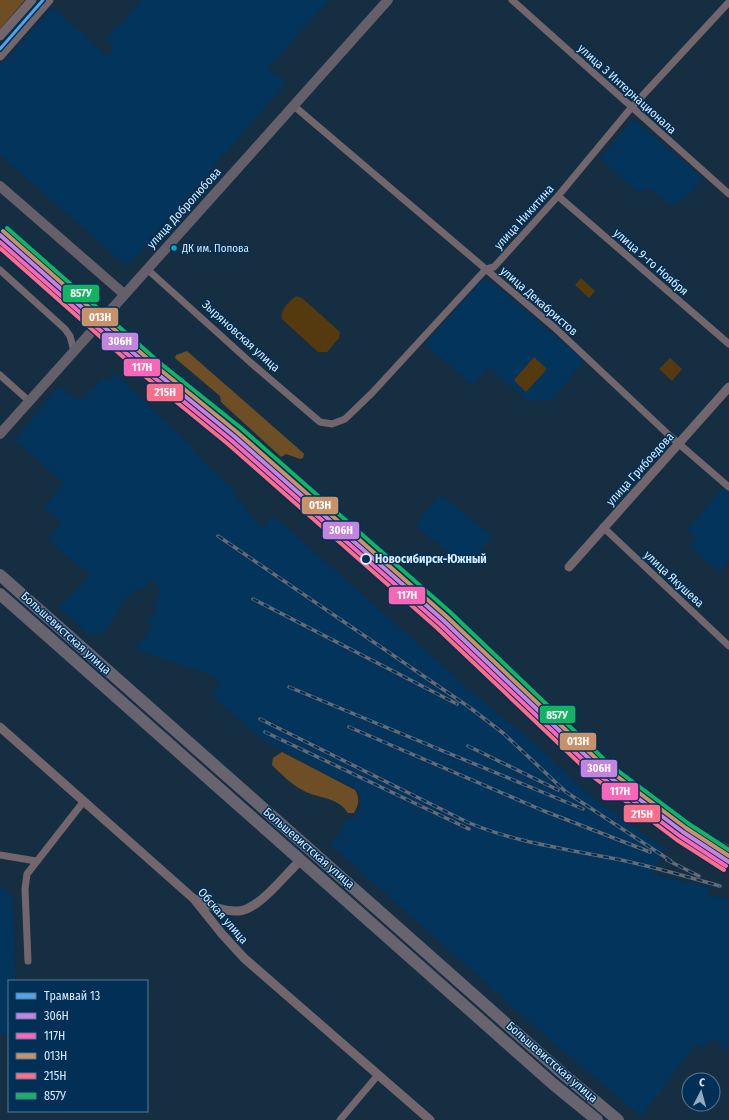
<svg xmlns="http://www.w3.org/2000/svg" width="729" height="1120" viewBox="0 0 729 1120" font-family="'Fira Sans Condensed',sans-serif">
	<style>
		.built { fill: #03345c }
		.green { fill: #563a0f }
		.forest { fill: #6e4f25 }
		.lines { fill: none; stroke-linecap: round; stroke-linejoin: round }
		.minor { stroke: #72666c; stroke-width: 7 }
		.tertiary { stroke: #72666c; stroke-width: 9 }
		.secondary { stroke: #645f69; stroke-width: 10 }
		.trunk { stroke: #68646f; stroke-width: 12 }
		.rail-casing { stroke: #666a75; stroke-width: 3.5 }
		.rail { stroke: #012f56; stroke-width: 2; stroke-dasharray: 6; stroke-linecap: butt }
		.rail-1-casing { stroke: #012f56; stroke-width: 7 }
		.rail-2-casing { stroke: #012f56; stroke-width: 7 }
		.rail-3-casing { stroke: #012f56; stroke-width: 7 }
		.rail-4-casing { stroke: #012f56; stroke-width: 7 }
		.rail-5-casing { stroke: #012f56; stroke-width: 7 }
		.rail-1 { stroke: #c483df; stroke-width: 4 }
		.rail-2 { stroke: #fa66b7; stroke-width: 4 }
		.rail-3 { stroke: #c7916a; stroke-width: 4 }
		.rail-4 { stroke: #fb6d88; stroke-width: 4 }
		.rail-5 { stroke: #13b361; stroke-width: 4 }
		.tram-1-casing { stroke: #012f56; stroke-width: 6 }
		.tram-1 { stroke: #53a3e8; stroke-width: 3 }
		.bus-dot { fill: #00a9ce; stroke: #012f56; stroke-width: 1.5 }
		.stop-dot { fill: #012f56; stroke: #daebfe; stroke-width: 2 }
		.labels { text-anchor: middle; stroke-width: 3; stroke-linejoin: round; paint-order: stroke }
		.bus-label { font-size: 11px; fill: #daebfe; stroke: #012f56; text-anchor: start }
		.street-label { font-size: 12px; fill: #daebfe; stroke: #012f56 }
		.stop-label { font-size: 12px; font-weight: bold; fill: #daebfe; stroke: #012f56; text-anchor: start }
		.line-badge { stroke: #012f56; stroke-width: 1.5 }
		.badge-label { font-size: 11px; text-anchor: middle; font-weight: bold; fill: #fff }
	</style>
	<rect width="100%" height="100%" fill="#152e42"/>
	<path class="built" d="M141 0H329L268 68 286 83 127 266 0 155V67L52 7 108 57 115 48 106 40Z
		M633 119 703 178 684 200 676 201 672 207 649 188 638 192 600 159Z
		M482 279 491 282 585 360 551 400H526L489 367 473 385 425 344Z
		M115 373 194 449 196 454 234 490 235 495 262 529 271 517 283 524 488 706 525 735 592 797 665 849 652 874 709 887 708 896 729 898V1052L712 1038 703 1049 696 1044 641 1116 549 1039 330 844 342 830 345 822 350 818H355L361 809 359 790 262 739 213 697 219 680 206 673 143 652 135 646 143 639 153 626 148 621 158 608 154 605 161 596 157 593 161 588 151 580 140 592 136 588 122 603 104 633H87L59 608 91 574 65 555 48 538 62 523 44 508 64 483 15 440 59 386 80 402 103 377 107 381Z
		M724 487 729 491V560L720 571 689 546 696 538 687 530Z
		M441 495 492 536 466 567 417 527 420 517Z
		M0 885 12 896 16 981H9V1037L0 1032Z"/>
	<path class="green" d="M581 278 595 291 589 298 575 285Z
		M297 296 302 298 340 332 339 338 327 352H318L282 319C279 310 290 300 297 296Z
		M534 357 547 369 526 392 514 380Z
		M670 358 682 369 672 381 659 369Z"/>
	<path class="forest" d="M0 0H25L0 29Z
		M187 351 301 451 304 454 303 458 300 459 286 454 281 457 221 402 220 396 175 358 176 355Z
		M282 752 355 790C360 798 359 804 354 813H348C338 797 320 799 304 791 292 785 281 774 272 765L273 758Z"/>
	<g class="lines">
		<path class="minor" d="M512 0 729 194
			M294 106 555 328 671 437 729 487
			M558 196 729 344
			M147 269 250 362 320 422 332 424 345 419 372 393 486 269 494 267 558 196 631 108 729 2
			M0 270 65 329 70 336 74 351
			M0 375 29 401
			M603 527 729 646
			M0 855 36 861
			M28 961 25 889 27 874 84 801
			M340 1120 378 1075"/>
		<path class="tertiary" d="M0 36 32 0
			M0 56 49 0
			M569 567 729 387
			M0 727 194 899 222 934 244 958 430 1120
			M194 899C208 905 223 912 239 911 260 909 285 874 301 860"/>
		<path class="secondary" d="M0 186 124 294
			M0 434 388 0"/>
		<path class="trunk" d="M0 575 562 1073 618 1120
			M0 594 553 1084 597 1120"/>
		<defs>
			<path id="rail" d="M218 536 469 707 503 733 566 792 671 861
				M253 599 457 704
				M289 687 583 809
				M260 719 467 822C514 842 561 848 611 858 648 865 684 876 720 886
				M349 727 544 811 650 852
				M265 732 469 829
				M468 746 558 790
				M645 804 687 828 729 847
				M667 860 699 876"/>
		</defs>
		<use href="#rail" class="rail-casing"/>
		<use href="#rail" class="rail"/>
		<defs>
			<path id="rail-1" d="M0 235 154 371 234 436 443 620 603 772 683 832 729 862"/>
			<path id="rail-2" d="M0 242 151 375 231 440 440 624 600 776 680 836 726 866"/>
			<path id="rail-3" d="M3 231 157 367 237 432 446 616 606 768 686 828 729 856"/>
			<path id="rail-4" d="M0 248 147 378 228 444 436 627 596 779 677 840 724 870"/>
			<path id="rail-5" d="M7 228 160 363 241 428 450 612 609 764 689 824 729 850"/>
		</defs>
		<use href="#rail-1" class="rail-1-casing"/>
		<use href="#rail-2" class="rail-2-casing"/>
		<use href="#rail-3" class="rail-3-casing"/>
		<use href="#rail-4" class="rail-4-casing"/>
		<use href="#rail-5" class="rail-5-casing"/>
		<use href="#rail-1" class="rail-1"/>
		<use href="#rail-2" class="rail-2"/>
		<use href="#rail-3" class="rail-3"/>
		<use href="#rail-4" class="rail-4"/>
		<use href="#rail-5" class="rail-5"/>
		<defs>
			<path id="tram-1" d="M0 49 43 0"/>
		</defs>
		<use href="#tram-1" class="tram-1-casing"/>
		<use href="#tram-1" class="tram-1"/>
	</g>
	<circle class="bus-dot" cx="174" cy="248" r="3.5"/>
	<circle class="stop-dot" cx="366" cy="559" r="5"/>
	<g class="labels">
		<g class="bus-label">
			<text x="182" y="252">ДК им. Попова</text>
		</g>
		<g class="street-label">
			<text transform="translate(627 89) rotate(42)" y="4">улица 3 Интернационала</text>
			<text transform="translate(184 208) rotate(-48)" y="4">улица Добролюбова</text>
			<text transform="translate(524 217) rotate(-48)" y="4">улица Никитина</text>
			<text transform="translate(651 262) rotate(41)" y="4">улица 9-го Ноября</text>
			<text transform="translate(539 301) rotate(41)" y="4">улица Декабристов</text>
			<text transform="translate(241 336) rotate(42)" y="4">Зыряновская улица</text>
			<text transform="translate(640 469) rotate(-48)" y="4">улица Грибоедова</text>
			<text transform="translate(674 579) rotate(43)" y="4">улица Якушева</text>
			<text transform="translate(66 633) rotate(42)" y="4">Большевистская улица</text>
			<text transform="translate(309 848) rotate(41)" y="4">Большевистская улица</text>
			<text transform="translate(223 916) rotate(49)" y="4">Обская улица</text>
			<text transform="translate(552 1062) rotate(41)" y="4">Большевистская улица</text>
		</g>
		<g class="stop-label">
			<text x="375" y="563">Новосибирск-Южный</text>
		</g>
	</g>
	<g class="line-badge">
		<rect x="62" y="284" width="38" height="19" rx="4" fill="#13b361"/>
		<rect x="81" y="307" width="38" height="20" rx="4" fill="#c7916a"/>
		<rect x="101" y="332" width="38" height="19" rx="4" fill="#c483df"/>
		<rect x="123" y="358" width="38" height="19" rx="4" fill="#fa66b7"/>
		<rect x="146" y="383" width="38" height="19" rx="4" fill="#fb6d88"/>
		<rect x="301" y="496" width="38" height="19" rx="4" fill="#c7916a"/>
		<rect x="322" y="521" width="38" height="19" rx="4" fill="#c483df"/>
		<rect x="388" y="586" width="38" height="19" rx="4" fill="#fa66b7"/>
		<rect x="539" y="705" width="37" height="19" rx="4" fill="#13b361"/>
		<rect x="559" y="732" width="38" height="19" rx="4" fill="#c7916a"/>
		<rect x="580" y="759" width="38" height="19" rx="4" fill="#c483df"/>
		<rect x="601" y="782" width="38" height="19" rx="4" fill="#fa66b7"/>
		<rect x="623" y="804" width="38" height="19" rx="4" fill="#fb6d88"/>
	</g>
	<g class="badge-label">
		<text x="81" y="297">857У</text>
		<text x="100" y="321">013Н</text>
		<text x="120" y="345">306Н</text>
		<text x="142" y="371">117Н</text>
		<text x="165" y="396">215Н</text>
		<text x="320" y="509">013Н</text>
		<text x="341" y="534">306Н</text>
		<text x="407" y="599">117Н</text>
		<text x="557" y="719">857У</text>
		<text x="578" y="745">013Н</text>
		<text x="599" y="772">306Н</text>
		<text x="620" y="795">117Н</text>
		<text x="642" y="818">215Н</text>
	</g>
	<rect x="8" y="980" width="140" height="132" fill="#012f56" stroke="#587a99"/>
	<rect x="16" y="993" width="20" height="6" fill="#53a3e8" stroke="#587a99"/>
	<text x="44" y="1000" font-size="12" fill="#daebfe">Трамвай 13</text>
	<rect x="16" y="1013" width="20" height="6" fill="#c483df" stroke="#587a99"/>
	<text x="44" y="1020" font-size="12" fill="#daebfe">306Н</text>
	<rect x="16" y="1033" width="20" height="6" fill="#fa66b7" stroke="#587a99"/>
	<text x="44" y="1040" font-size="12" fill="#daebfe">117Н</text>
	<rect x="16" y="1053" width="20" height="6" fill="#c7916a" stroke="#587a99"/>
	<text x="44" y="1060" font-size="12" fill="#daebfe">013Н</text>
	<rect x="16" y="1073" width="20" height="6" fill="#fb6d88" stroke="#587a99"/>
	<text x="44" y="1080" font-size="12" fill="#daebfe">215Н</text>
	<rect x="16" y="1093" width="20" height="6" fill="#13b361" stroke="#587a99"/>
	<text x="44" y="1100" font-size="12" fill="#daebfe">857У</text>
	<g transform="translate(701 1092) rotate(6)"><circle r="19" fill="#012f56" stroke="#587a99"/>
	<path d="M0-3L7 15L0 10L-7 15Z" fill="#95a9bc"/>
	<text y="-6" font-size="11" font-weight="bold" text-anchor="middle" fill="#daebfe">С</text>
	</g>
</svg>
